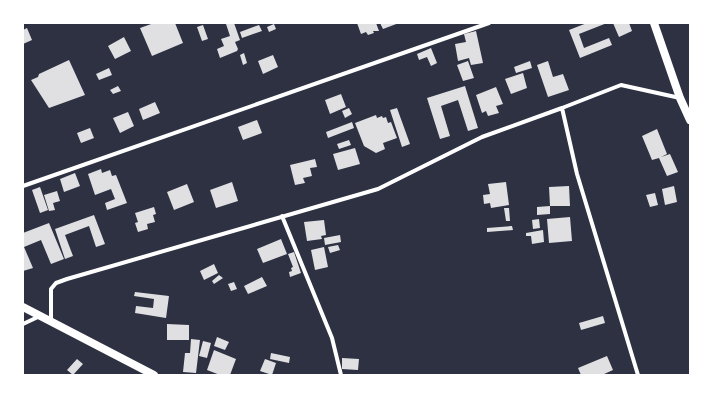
<svg xmlns="http://www.w3.org/2000/svg" width="713" height="398" viewBox="0 0 713 398" font-family="'Varela Round',sans-serif">
	<style>
		.building { fill: #e0e0e3 }
		.lines { fill: none; stroke-linecap: round; stroke-linejoin: round }
		.minor { stroke: #fff; stroke-width: 4 }
		.secondary { stroke: #fff; stroke-width: 8 }
	</style>
	<rect width="100%" height="100%" fill="#2d3142"/>
	<path class="building" d="M154 23H175L183 43 152 56 140 28Z
		M234 23 240 40 235 42 238 49 237 51 220 58 217 49 224 46 221 39 230 36 226 24Z
		M357 23H376L379 31H373L374 33 368 35 366 32 361 34Z
		M380 23H399L383 29Z
		M587 23H607L579 34 584 48 609 38 612 45 580 58 569 30Z
		M613 23H629L632 31 619 37Z
		M274 24 276 29 269 32 267 27Z
		M203 25 208 39 202 41 197 27Z
		M259 25 262 31 242 38 240 32Z
		M27 28 32 40 23 44V30Z
		M476 31 483 63 471 65 469 58 458 61 455 44 466 42 464 34Z
		M124 37 131 51 115 59 108 46Z
		M431 48 437 63 431 66 427 57 419 60 417 54Z
		M244 53 247 63 243 65 240 55Z
		M273 55 278 67 263 74 258 61Z
		M69 60 85 95 49 108 31 80 38 77 39 74Z
		M468 61 474 78 463 81 457 65Z
		M530 61 532 68 516 73 514 67Z
		M548 61 553 77 563 74 569 90 548 97 537 65Z
		M109 68 112 75 99 80 96 74Z
		M523 73 527 88 511 94 505 79Z
		M118 86 121 91 113 94 110 90Z
		M465 86 478 128 468 131 458 100 441 106 450 136 440 139 427 98Z
		M496 87 503 104 496 106 499 113 488 116 486 111 482 113 476 95Z
		M341 94 346 107 330 114 325 100Z
		M155 102 160 113 143 120 139 109Z
		M349 108 352 114 345 118 342 111Z
		M397 108 410 144 402 147 390 110Z
		M128 112 134 126 120 133 113 118Z
		M376 115 377 118 382 116 383 118 386 117 388 123 391 122 397 138 383 143 385 149 376 153 364 146 355 123Z
		M257 120 262 133 243 140 238 127Z
		M352 122 354 128 328 138 326 132Z
		M90 128 94 138 81 143 77 133Z
		M657 129 667 154 661 157 670 154 678 172 667 176 659 158 652 160 642 136Z
		M349 140 351 145 339 149 337 144Z
		M355 148 360 164 338 170 333 154Z
		M315 159 317 167 310 168 312 176 303 178 305 183 295 185 290 165Z
		M101 169 102 173 110 170 112 176 116 175 127 203 107 210 105 203 115 199 111 189 95 195 88 174Z
		M75 173 80 186 64 192 60 179Z
		M232 182 238 201 216 208 210 190Z
		M506 182 509 205 491 208 490 203 484 204 483 195 490 194 488 184Z
		M187 184 194 202 174 210 167 192Z
		M569 186 570 206H550L549 187Z
		M674 186 677 202 665 205 662 189Z
		M40 187 48 210 40 213 32 190Z
		M57 191 60 201 53 203 55 210 49 211 44 195Z
		M655 193 658 205 650 207 646 195Z
		M550 206V214L537 215V207Z
		M154 207 156 214 153 215 155 222 147 224 148 229 138 232 135 223 138 222 135 213Z
		M504 208H509L510 221H506Z
		M94 215 105 244 96 247 89 226 65 235 73 256 65 259 55 229Z
		M570 217 572 241 549 243 547 219Z
		M539 219 540 228 533 229 532 220Z
		M324 220 326 235 321 236 322 239 307 241 304 222Z
		M49 223 64 259 51 264 41 240 24 247 33 268 23 271V233Z
		M512 226 513 230 487 232V228Z
		M543 230 544 242 532 244 531 236H526V233Z
		M340 235 341 242 325 245 324 238Z
		M281 239 287 254 263 263 257 249Z
		M338 245 340 250 330 253 328 247Z
		M324 247 328 267 315 270 311 250Z
		M294 252 301 273 290 277 289 272 292 271 291 268 293 267 288 254Z
		M214 264 218 273 204 280 200 271Z
		M219 275 223 278 214 284 212 281Z
		M262 277 267 286 248 294 244 286Z
		M234 282 237 289 231 291 228 284Z
		M135 292 169 296 166 318 135 313 136 306 153 308 154 299 134 296Z
		M603 316 605 323 581 330 579 323Z
		M167 324 189 325V340H167Z
		M217 337 229 342 225 350 214 346Z
		M191 339 200 340 196 373 183 372 185 353H190Z
		M203 341 211 343 207 358 199 356Z
		M214 350 236 359 230 375H220L207 370Z
		M271 353 290 357 289 363 270 359Z
		M607 356 613 370 602 375H581L578 368Z
		M342 358 359 359 358 370 342 369Z
		M77 359 83 364 73 375 67 370Z
		M265 359 276 363 272 375 260 371Z"/>
	<g class="lines">
		<path class="minor" d="M562 108 577 174 638 375
			M23 186 489 23
			M282 216 332 338 341 375
			M51 322V289L56 283 67 279 378 189 482 137 562 108 621 85 680 98
			M23 324 40 316"/>
		<path class="secondary" d="M654 23 680 98 690 120
			M23 307 154 375"/>
	</g>
	<rect width="713" height="398" fill="none" stroke="#ffffff" stroke-width="48"/>
</svg>
